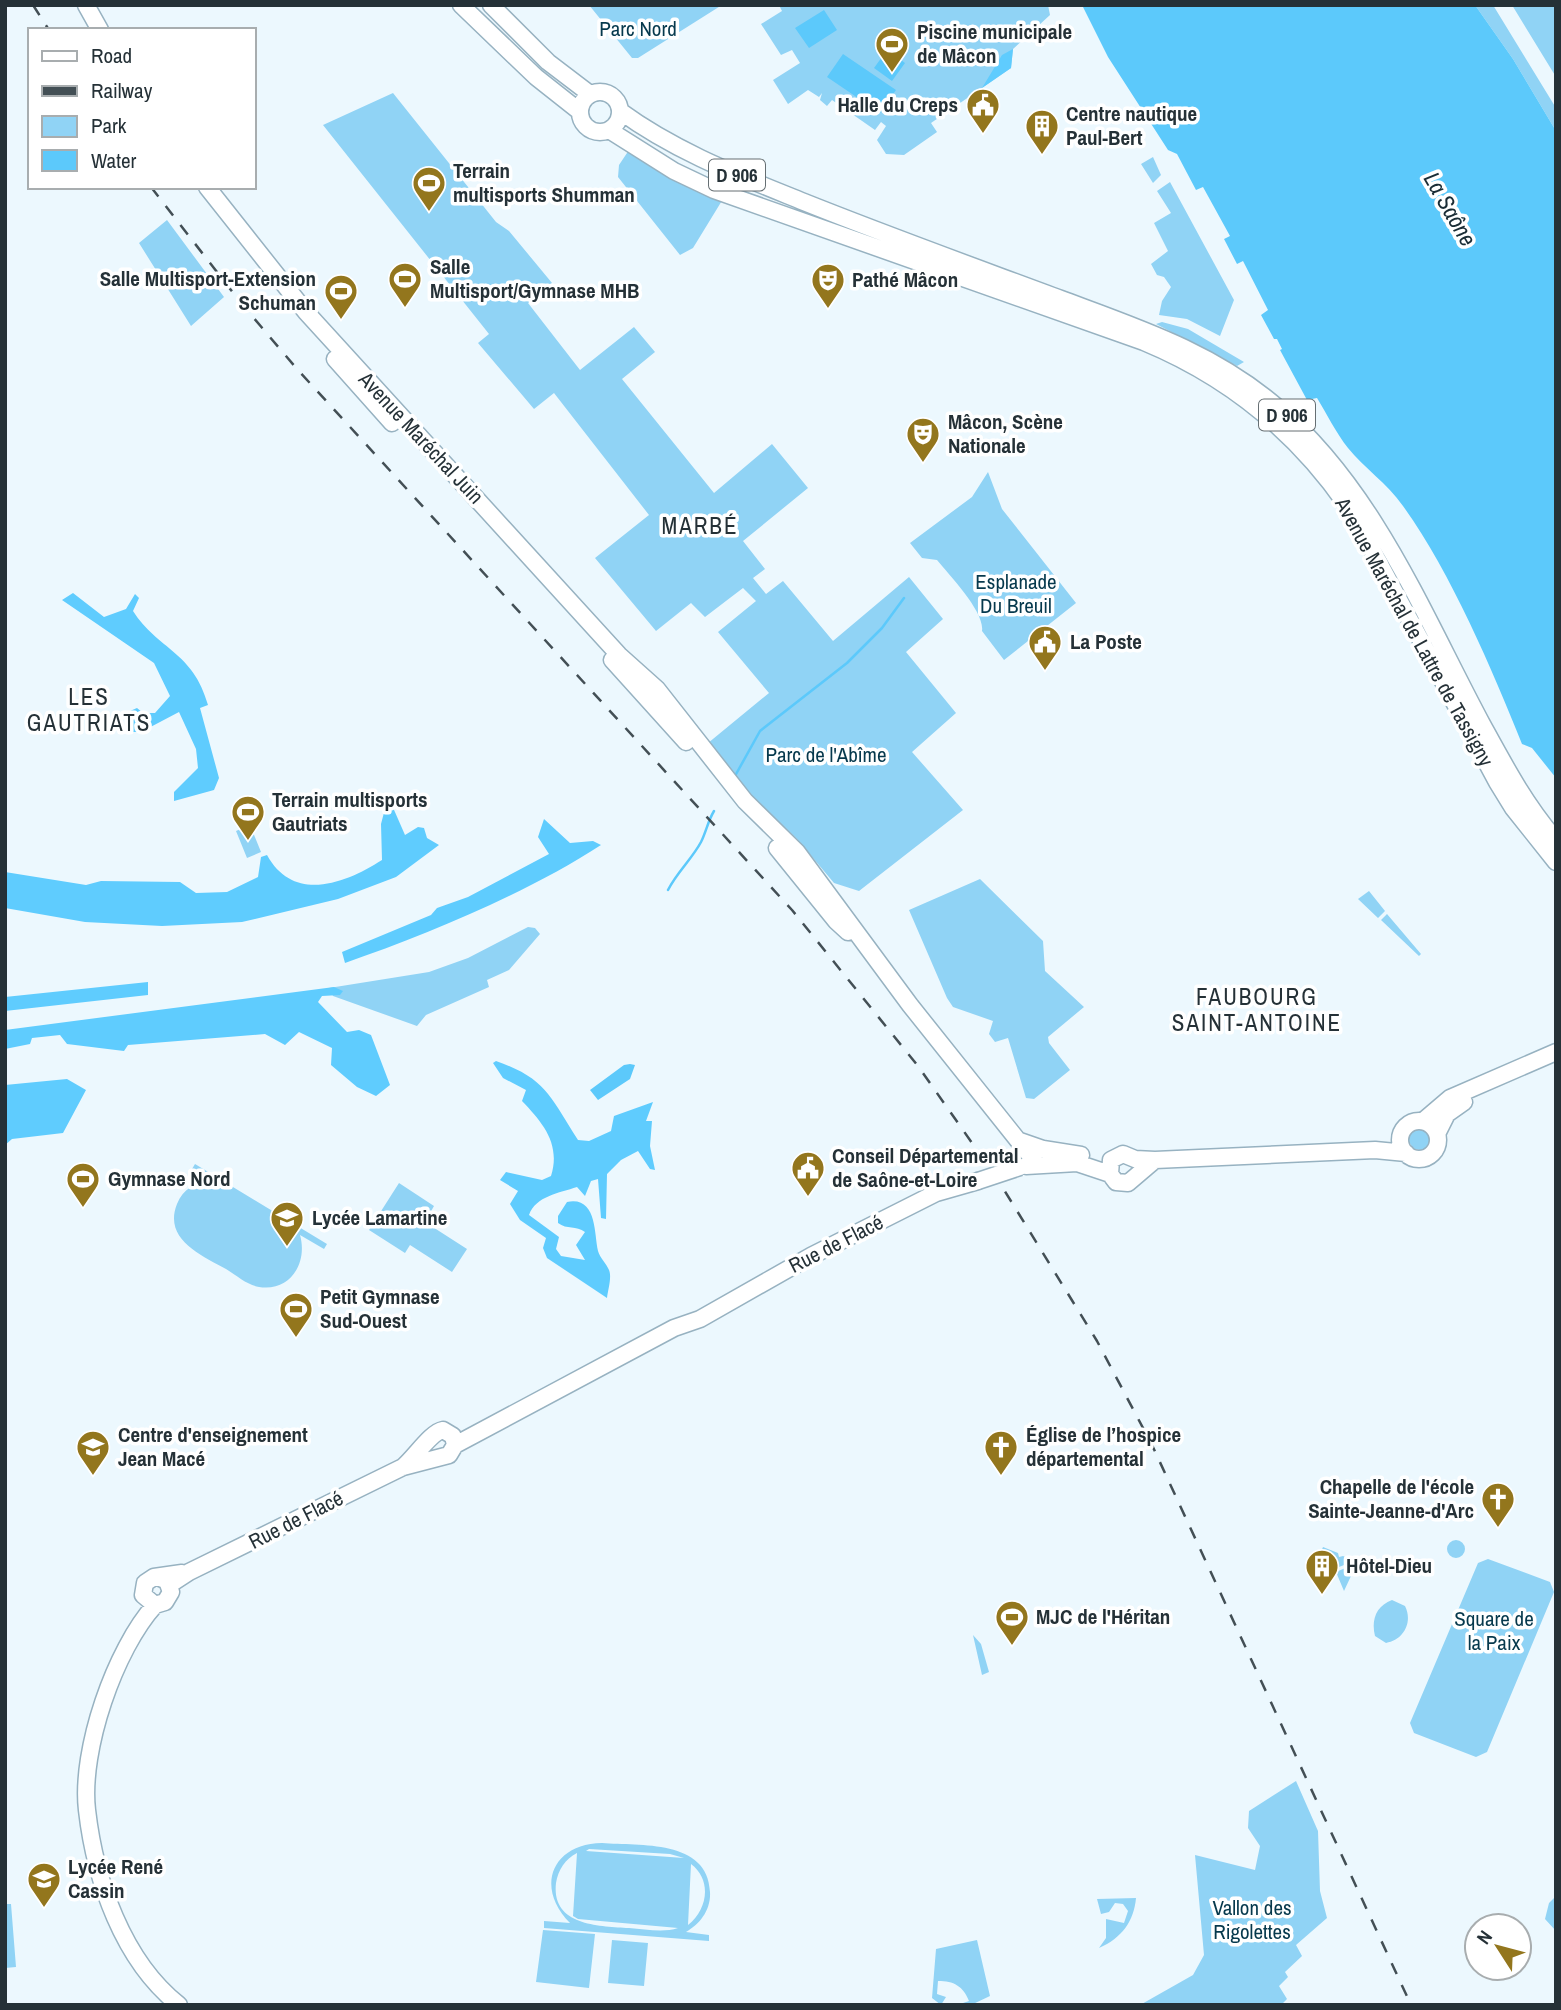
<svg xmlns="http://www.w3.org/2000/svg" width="1561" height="2010" viewBox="0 0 1561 2010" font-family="'Archivo Narrow',sans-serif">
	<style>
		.green { fill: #90d3f5; fill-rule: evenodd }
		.forest { fill: #5fccfe }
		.water { fill: #5cc9fb }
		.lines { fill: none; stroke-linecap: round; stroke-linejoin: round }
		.stream { stroke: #5cc9fb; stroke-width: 2.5 }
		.major-casing { stroke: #97b2c1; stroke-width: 19 }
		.major { stroke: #fff; stroke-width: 16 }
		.rail { stroke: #434f55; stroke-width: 2.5; stroke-dasharray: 12 12; stroke-linecap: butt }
		.major-bridge-casing { stroke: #97b2c1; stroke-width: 19; stroke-linecap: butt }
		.major-bridge { stroke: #fff; stroke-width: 16 }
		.labels { text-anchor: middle; stroke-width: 7; stroke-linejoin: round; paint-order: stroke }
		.shield { fill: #fff; stroke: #666f73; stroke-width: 2 }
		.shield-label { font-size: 19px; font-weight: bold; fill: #253137 }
		.park-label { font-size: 21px; fill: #06394d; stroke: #fff }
		.poi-label { font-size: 21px; font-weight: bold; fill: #253137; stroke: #fff; text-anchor: start }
		.street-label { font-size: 21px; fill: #253137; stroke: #fff }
		.water-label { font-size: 23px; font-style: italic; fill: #1a2d36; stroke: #fff }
		.neighbourhood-label { font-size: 23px; letter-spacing: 2px; fill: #253137; stroke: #fff }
	</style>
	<rect width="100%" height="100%" fill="#ecf8fe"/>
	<path class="green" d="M589 5H722L638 58H632Z
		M779 5H1048L1050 15 1013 49 1011 68 931 123 937 132 904 155 886 154 877 140 886 126 881 122 875 130 832 100 827 106 820 100 822 93 819 97 808 90 788 104 773 80 800 63 792 50 781 55 761 24 782 11Z
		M1475 5H1493L1556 108V131L1513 59Z
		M1512 5H1556V77Z
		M393 93 496 222 509 231 552 283 528 303 580 370 634 327 655 352 622 379 714 493 772 444 808 488 743 541 765 569 753 578 766 594 783 581 833 641 909 577 943 619 906 652 956 713 912 752 963 810 859 891 834 883 797 839 702 748 769 693 718 632 756 601 743 588 705 617 691 603 656 631 595 558 649 515 554 393 534 409 478 343 489 334 323 125Z
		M629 150 723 199 693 248 680 255 618 177 619 165Z
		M1153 157 1161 175 1153 183 1141 164Z
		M1170 182 1234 300 1220 336 1187 319 1159 315 1162 301 1171 287 1164 277 1157 275 1151 264 1168 251 1154 223 1171 213 1157 191Z
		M167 220 224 297 191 326 139 243Z
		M1162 322 1188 329 1244 362 1237 366 1156 324Z
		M988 472 1002 509 1076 603 1004 660 982 631C985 612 950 576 937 560L922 558 910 543 972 497Z
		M250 825 261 852 247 858 236 831Z
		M980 879 1043 941 1045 971 1084 1007 1048 1037 1049 1043 1070 1070 1034 1099 1026 1098 1008 1038 995 1042 989 1034 993 1021 953 1007 947 998 909 910Z
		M1369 891 1385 911 1378 918 1358 899Z
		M1387 914 1421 954 1419 956 1381 920Z
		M528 927 535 928 540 934 509 970 487 980 489 987 426 1015 417 1026 333 996 329 988 429 972 468 958Z
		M1409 1139a11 11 0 1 1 22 0a11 11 0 1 1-22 0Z
		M195 1164 327 1244 324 1249 300 1235C308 1263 290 1292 259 1287 247 1285 236 1275 226 1269 201 1255 163 1239 177 1204 183 1189 195 1183 210 1180L192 1169Z
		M399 1183 434 1206 425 1222 467 1249 452 1272 410 1245 405 1253 369 1230Z
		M1447 1549a9 9 0 1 1 18 0a9 9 0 1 1-18 0Z
		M1323 1547 1338 1553 1339 1557 1343 1556 1355 1561 1328 1571 1325 1559 1319 1557Z
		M1488 1559 1550 1582 1554 1592 1487 1752 1476 1757 1414 1733 1410 1723 1478 1563Z
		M1357 1563 1344 1591 1336 1572Z
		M1392 1600 1405 1606C1413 1622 1404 1640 1386 1643L1375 1636C1371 1620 1376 1606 1392 1600Z
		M973 1635 981 1644 989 1672 982 1675Z
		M1296 1781 1318 1831 1320 1891 1327 1918 1296 1945 1302 1956 1285 1972 1288 1977 1279 1986 1287 1999 1281 2005H1140L1193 1975 1204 1955 1195 1855 1255 1870 1260 1846 1248 1828 1249 1811Z
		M602 1843C640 1846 708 1839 710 1892 711 1910 700 1924 686 1932L709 1935V1941L544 1928V1921L570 1923C535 1888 551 1844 602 1843ZM589 1849 670 1854 684 1858 586 1851ZM577 1853 573 1916 578 1919 678 1928C663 1933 645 1929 629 1928 600 1926 551 1926 556 1883 558 1870 565 1859 577 1853ZM691 1864C712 1880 708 1909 688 1925Z
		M1556 1896V1931L1545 1919 1549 1903Z
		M1136 1898C1134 1921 1122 1938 1099 1948L1106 1938V1919L1124 1923 1128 1911 1123 1904 1115 1903 1109 1912 1101 1914 1097 1899Z
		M5 1904H11L16 1967 5 1968Z
		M543 1930 595 1934 589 1988 536 1982Z
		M612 1940 648 1943 644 1986 608 1983Z
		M977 1940 990 1996 971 2005H957L969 2001C963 1986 954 1981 938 1981L937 1994 946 1997 941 2005 932 1998 936 1949Z"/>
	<path class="forest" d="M1013 49 1011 68 982 88 1002 55Z
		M73 593 104 617 126 609 135 594 139 598 133 611C158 650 193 651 208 705L200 708 219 778 214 790 174 801V792L198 768 196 749 179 712 141 732H131L127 723 130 711 137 708 143 713H155L170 696 154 663 62 600Z
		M391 803 405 835 418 827 424 828 427 838 439 845 396 877 338 899 242 922 162 926 85 922 5 908V872L86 885 101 881 180 882 196 893 227 892 258 877 261 857 267 855C294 904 346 883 382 860L381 824 386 805Z
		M544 819 570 843 593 841 601 845C527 893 429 934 345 963L342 952 431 915 437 908 468 897 549 854 538 837Z
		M148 982V995L5 1011V997Z
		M334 987 343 991 340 995 322 996 318 1002 347 1032 359 1030 371 1035 390 1085 376 1096 357 1087 331 1065 332 1048 299 1032 285 1045 265 1034 128 1045 124 1051 67 1044 60 1035 32 1038 30 1044 5 1049V1030Z
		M496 1061C547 1079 550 1097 578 1140L589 1141 611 1131 614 1116 653 1102 646 1121H652L650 1146 655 1170 650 1169 638 1151 621 1160 607 1174 606 1219 601 1218 598 1179 591 1181 585 1196 577 1187C559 1193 536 1196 529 1215L559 1237 556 1249 561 1256 585 1260 576 1245 585 1232C576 1225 567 1230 558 1223V1216L567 1202C597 1196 594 1233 598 1251 600 1258 606 1263 609 1270 612 1277 608 1290 607 1298L547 1258 543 1248 546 1238 520 1220 510 1204 518 1191 500 1180 506 1172 542 1180 551 1176C561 1144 543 1123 522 1101L526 1090 503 1078 493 1063Z
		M67 1079 86 1090 63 1133 12 1139 5 1145V1085Z"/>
	<path class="water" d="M1082 5H1475L1513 59 1556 131V778L1532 748 1522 744C1492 669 1450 571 1403 506 1387 483 1364 468 1348 448 1336 433 1327 414 1317 398L1307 400 1280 350 1282 349 1277 339H1274L1261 315 1268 310 1243 261 1237 264 1224 239 1230 236 1203 187 1196 190 1177 154 1168 150 1108 57Z
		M824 10 837 30 809 48 795 28Z
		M887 50 905 63 892 81 874 68Z
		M843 54 896 90 880 113 827 77Z
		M630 1064 635 1065 630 1079 598 1100 590 1090 624 1065Z"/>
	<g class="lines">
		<path class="stream" d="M735 776 760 731 847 663 882 628 904 598
			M668 890C677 872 692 859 701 842 706 832 708 821 714 811"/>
		<defs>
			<path id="major" d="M86 5 100 30
				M461 5 536 77 579 111
				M491 5 548 62 590 94
				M580 112a20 20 0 1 1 40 0a20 20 0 1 1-40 0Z
				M620 111C676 152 740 176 804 202 889 236 975 267 1061 299 1139 328 1213 352 1277 407 1375 491 1423 614 1482 724 1505 766 1525 804 1556 840
				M609 130 674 171 714 190 1144 342C1231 378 1302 437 1354 516L1497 782 1513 808 1556 862
				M207 187 306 312 619 655 657 689 745 801 797 852 910 1005 1036 1163
				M335 359 392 423
				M612 660 686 742
				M777 848 836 921 848 932
				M1423 1121 1450 1098 1556 1052
				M1400 1140a19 19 0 1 1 38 0a19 19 0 1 1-38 0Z
				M1437 1134 1447 1114 1464 1102
				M1020 1141 1043 1149 1081 1155
				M1155 1160 1128 1183 1116 1182 1110 1174 1111 1160 1123 1154 1135 1159 1155 1160 1375 1150 1406 1153
				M1026 1166 1077 1163 1110 1174
				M455 1445 674 1328 700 1319 811 1256 936 1193 978 1181
				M158 1577 167 1581 171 1592 165 1602 155 1605 143 1595 145 1583 154 1577 182 1573
				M169 1585 189 1572 403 1467 449 1455 455 1445 453 1436 443 1430C431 1432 415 1457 403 1467
				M155 1605C115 1649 80 1750 87 1810 95 1880 123 1961 179 2005"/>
		</defs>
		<use href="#major" class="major-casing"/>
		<use href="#major" class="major"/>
		<path class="rail" d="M33 5 49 30
			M151 187 241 303 297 369 792 910 918 1066 998 1180 1097 1341 1152 1445 1411 2005"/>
		<defs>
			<path id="major-bridge" d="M978 1181 1020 1167"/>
		</defs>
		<use href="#major-bridge" class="major-bridge-casing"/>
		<use href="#major-bridge" class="major-bridge"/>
	</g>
	<defs>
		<symbol id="stadium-pin" viewBox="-11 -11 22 30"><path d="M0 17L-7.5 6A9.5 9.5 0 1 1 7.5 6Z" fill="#93761d" stroke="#fff"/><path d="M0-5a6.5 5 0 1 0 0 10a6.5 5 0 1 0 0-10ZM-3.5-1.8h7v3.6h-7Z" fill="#fff"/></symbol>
		<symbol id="civic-pin" viewBox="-11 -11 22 30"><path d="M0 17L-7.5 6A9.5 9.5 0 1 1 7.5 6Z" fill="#93761d" stroke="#fff"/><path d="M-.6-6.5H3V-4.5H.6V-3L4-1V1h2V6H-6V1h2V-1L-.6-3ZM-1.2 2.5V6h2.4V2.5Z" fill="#fff"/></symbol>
		<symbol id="building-pin" viewBox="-11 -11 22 30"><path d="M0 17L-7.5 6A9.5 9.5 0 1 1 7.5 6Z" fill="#93761d" stroke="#fff"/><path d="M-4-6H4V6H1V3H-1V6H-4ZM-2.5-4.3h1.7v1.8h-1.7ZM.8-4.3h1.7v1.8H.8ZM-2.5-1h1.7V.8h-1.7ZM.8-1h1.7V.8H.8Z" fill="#fff"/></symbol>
		<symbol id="theatre-pin" viewBox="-11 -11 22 30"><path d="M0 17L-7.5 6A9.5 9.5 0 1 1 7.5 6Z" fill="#93761d" stroke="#fff"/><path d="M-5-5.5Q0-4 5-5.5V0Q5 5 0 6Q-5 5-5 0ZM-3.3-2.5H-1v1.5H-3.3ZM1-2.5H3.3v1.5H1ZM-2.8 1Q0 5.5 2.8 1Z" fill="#fff"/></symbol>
		<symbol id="school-pin" viewBox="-11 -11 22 30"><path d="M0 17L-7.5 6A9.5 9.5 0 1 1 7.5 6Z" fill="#93761d" stroke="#fff"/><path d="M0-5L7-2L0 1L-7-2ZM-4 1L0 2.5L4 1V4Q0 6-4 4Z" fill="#fff"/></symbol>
		<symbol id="university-pin" viewBox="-11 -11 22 30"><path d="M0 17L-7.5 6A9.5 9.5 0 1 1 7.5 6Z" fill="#93761d" stroke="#fff"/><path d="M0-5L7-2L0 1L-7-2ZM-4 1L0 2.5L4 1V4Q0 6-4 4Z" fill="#fff"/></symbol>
		<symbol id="church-pin" viewBox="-11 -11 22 30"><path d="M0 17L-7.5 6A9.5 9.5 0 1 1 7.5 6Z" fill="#93761d" stroke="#fff"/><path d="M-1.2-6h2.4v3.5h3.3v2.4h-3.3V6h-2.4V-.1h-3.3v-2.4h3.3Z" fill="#fff"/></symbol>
	</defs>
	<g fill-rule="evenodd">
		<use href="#stadium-pin" x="873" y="25" width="38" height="52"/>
		<use href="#civic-pin" x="964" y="86" width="38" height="52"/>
		<use href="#building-pin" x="1023" y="107" width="38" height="52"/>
		<use href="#stadium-pin" x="410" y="164" width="38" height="52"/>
		<use href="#stadium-pin" x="386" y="260" width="38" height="52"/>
		<use href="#theatre-pin" x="809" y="261" width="38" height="52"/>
		<use href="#stadium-pin" x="322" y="272" width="38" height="52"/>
		<use href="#theatre-pin" x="904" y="415" width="38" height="52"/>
		<use href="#civic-pin" x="1026" y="623" width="38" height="52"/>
		<use href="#stadium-pin" x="229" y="793" width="38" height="52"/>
		<use href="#civic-pin" x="789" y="1149" width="38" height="52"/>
		<use href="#stadium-pin" x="64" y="1160" width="38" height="52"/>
		<use href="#school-pin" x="268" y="1199" width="38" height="52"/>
		<use href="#stadium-pin" x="277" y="1290" width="38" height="52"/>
		<use href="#university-pin" x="74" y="1428" width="38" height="52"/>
		<use href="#church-pin" x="982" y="1428" width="38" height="52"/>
		<use href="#church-pin" x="1479" y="1480" width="38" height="52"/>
		<use href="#building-pin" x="1303" y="1547" width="38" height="52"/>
		<use href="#stadium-pin" x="993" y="1598" width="38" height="52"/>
		<use href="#school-pin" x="25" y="1860" width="38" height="52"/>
	</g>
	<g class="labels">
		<g class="shield">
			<rect x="709" y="159.5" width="56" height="31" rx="5"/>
			<rect x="1259" y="399.5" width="56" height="31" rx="5"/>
		</g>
		<g class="shield-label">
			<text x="737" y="182">D 906</text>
			<text x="1287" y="422">D 906</text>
		</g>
		<g class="park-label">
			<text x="638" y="36">Parc Nord</text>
			<text x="1016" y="589">Esplanade<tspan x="1016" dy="24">Du Breuil</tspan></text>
			<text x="826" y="762">Parc de l'Abîme</text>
			<text x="1494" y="1626">Square de<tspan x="1494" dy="24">la Paix</tspan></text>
			<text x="1252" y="1915">Vallon des<tspan x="1252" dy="24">Rigolettes</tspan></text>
		</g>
		<g class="poi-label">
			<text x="917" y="39">Piscine municipale<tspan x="917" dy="24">de Mâcon</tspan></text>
			<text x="958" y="112" text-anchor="end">Halle du Creps</text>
			<text x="1066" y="121">Centre nautique<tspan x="1066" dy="24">Paul-Bert</tspan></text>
			<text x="453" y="178">Terrain<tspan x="453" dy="24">multisports Shumman</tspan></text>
			<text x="430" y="274">Salle<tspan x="430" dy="24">Multisport/Gymnase MHB</tspan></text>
			<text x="316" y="286" text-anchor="end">Salle Multisport-Extension<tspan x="316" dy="24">Schuman</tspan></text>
			<text x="852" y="287">Pathé Mâcon</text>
			<text x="948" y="429">Mâcon, Scène<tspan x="948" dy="24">Nationale</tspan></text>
			<text x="1070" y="649">La Poste</text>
			<text x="272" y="807">Terrain multisports<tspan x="272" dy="24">Gautriats</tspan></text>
			<text x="832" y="1163">Conseil Départemental<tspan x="832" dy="24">de Saône-et-Loire</tspan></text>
			<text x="108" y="1186">Gymnase Nord</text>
			<text x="312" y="1225">Lycée Lamartine</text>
			<text x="320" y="1304">Petit Gymnase<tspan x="320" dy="24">Sud-Ouest</tspan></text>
			<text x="118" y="1442">Centre d'enseignement<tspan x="118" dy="24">Jean Macé</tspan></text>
			<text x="1026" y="1442">Église de l’hospice<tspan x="1026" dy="24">départemental</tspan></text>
			<text x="1474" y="1494" text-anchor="end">Chapelle de l'école<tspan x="1474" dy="24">Sainte-Jeanne-d'Arc</tspan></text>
			<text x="1346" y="1573">Hôtel-Dieu</text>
			<text x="1036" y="1624">MJC de l'Héritan</text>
			<text x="68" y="1874">Lycée René<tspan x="68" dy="24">Cassin</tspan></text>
		</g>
		<g class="street-label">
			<text transform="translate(421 438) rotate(47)" y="7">Avenue Maréchal Juin</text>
			<text transform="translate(1414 632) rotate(61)" y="7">Avenue Maréchal de Lattre de Tassigny</text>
			<text transform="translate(836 1244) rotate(-27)" y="7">Rue de Flacé</text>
			<text transform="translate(296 1520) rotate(-27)" y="7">Rue de Flacé</text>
		</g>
		<g class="water-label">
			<text transform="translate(1450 209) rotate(60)" y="8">La Saône</text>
		</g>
		<g class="neighbourhood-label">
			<text x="700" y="534">MARBÉ</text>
			<text x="89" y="705">LES<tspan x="89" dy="26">GAUTRIATS</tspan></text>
			<text x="1257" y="1005">FAUBOURG<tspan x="1257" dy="26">SAINT-ANTOINE</tspan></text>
		</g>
	</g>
	<rect width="1561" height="2010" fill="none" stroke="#253137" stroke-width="14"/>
	<rect x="28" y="28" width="228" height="161" fill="#ffffff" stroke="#a8adaf" stroke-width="2"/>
	<rect x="42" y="51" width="35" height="10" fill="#ffffff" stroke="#a8adaf" stroke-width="2"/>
	<text x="91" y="63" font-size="21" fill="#253137">Road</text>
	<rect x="42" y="86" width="35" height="10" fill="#434f55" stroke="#a8adaf" stroke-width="2"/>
	<text x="91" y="98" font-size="21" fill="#253137">Railway</text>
	<rect x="42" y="116" width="35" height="21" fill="#90d3f5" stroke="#a8adaf" stroke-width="2"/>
	<text x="91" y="133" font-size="21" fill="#253137">Park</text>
	<rect x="42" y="150" width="35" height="21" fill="#5cc9fb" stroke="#a8adaf" stroke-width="2"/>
	<text x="91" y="168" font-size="21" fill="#253137">Water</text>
	<g transform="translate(1498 1947) rotate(306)"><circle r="33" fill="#ffffff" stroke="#a8adaf" stroke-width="2"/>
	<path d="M0-5L12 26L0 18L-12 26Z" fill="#93761d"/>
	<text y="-10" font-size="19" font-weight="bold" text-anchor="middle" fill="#253137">N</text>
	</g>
</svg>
